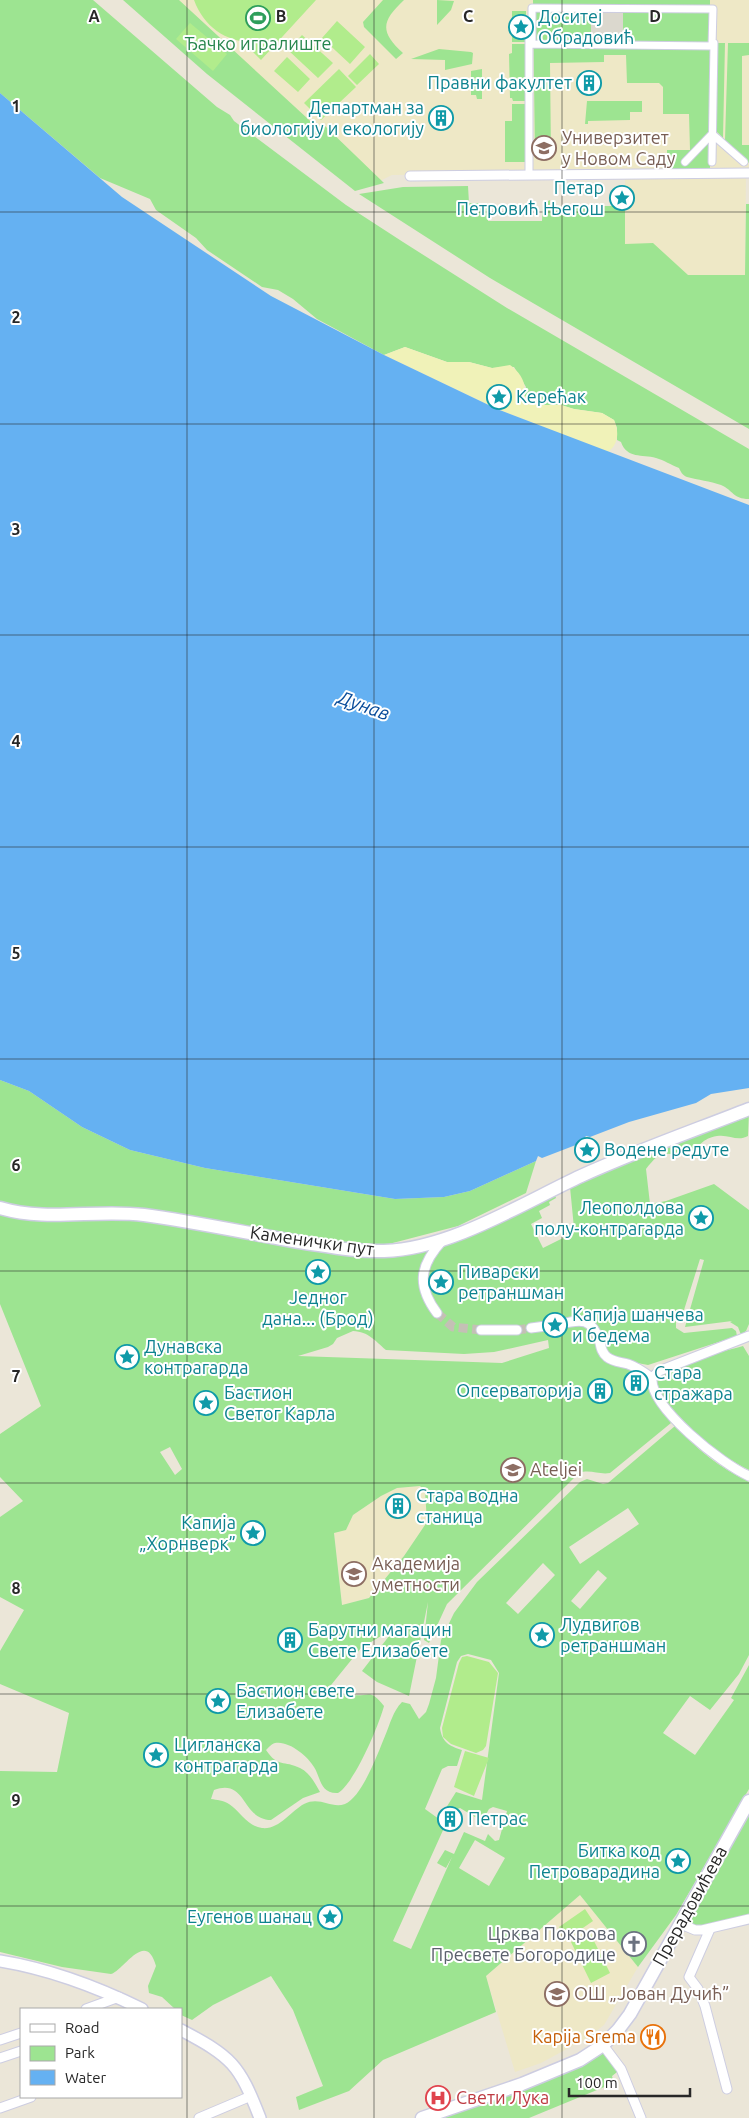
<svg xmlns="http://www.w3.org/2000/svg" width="749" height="2118" viewBox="0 0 749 2118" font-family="Ubuntu,sans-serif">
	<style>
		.education { fill: #eee8c6 }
		.green { fill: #9de491; fill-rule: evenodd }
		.sand { fill: #f0f2b8 }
		.pitch { fill: #b1ec8c }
		.plaza { fill: #dbd8ce }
		.water { fill: #65b1f2 }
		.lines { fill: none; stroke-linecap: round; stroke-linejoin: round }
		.minor-tunnel { stroke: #c4c0b5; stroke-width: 9; stroke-dasharray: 9 4.5; stroke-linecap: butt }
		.pedestrian-casing { stroke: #cdcde1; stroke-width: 9 }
		.minor-casing { stroke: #cdcde1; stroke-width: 11 }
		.tertiary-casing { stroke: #cdcde1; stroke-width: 14 }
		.secondary-casing { stroke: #cdcde1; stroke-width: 15 }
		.pedestrian { stroke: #fff; stroke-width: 7 }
		.minor { stroke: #fff; stroke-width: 9 }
		.tertiary { stroke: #fff; stroke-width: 11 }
		.secondary { stroke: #fff; stroke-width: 12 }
		.grid { fill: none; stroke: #272727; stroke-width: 1; stroke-opacity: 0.55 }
		.labels { text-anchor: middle; stroke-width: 4; stroke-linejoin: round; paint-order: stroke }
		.culture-label { font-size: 18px; fill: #0d838f; stroke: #fff; text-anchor: start }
		.leisure-label { font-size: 18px; fill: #27864d; stroke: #fff }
		.education-label { font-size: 18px; fill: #785e54; stroke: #fff; text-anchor: start }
		.street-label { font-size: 18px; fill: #272727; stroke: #fff }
		.worship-label { font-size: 18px; fill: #5b616d; stroke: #fff; text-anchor: end }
		.food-label { font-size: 18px; fill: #c56008; stroke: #fff; text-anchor: end }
		.health-label { font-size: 18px; fill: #be3a42; stroke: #fff; text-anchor: start }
		.water-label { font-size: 19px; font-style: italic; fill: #094c9a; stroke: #fff }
		.grid-label { font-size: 16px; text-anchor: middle; font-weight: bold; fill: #272727; stroke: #fff; stroke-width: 4; stroke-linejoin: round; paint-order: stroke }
	</style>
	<rect width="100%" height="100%" fill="#ebe6d8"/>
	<path class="education" d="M175 0H749V169L746 170 745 275H688L625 244V172L392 175 378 182Z
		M420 1486 425 1491 427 1522 404 1556 369 1598 342 1605 334 1532 346 1530 353 1515 381 1496 397 1488Z
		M580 1895 638 1967 604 2025 587 2038 541 2063 515 2072 486 1976Z"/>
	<path class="green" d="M0 0H93L217 107 230 115 234 121 346 205 403 242 507 308 749 449V499C733 499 733 490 721 485 710 481 698 480 687 477 682 475 681 472 679 468 671 465 664 460 656 458 642 454 627 459 621 442L617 440V428L614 420 602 413 574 409 561 405H542L529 400 524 395 526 387 514 367 492 368 469 362H447L405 347 384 355 317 319 293 299 278 290 262 287 207 250 196 238 156 210 150 199 100 178 0 93Z
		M123 0H179L320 130 325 126 384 183 355 191 207 74Z
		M383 0H404C382 21 379 31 403 53L396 59 364 27 363 22Z
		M437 0 454 1 451 10 437 25Z
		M533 0H710V169L667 170V150H690L689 114H663V87L659 83H627L626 55H604V62L550 63 551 157 535 158Z
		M512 11H526V42H512Z
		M718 43H725L723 138 715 130Z
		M728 43H749V55L742 56V145H749V163L725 140Z
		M512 44H526L527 101H513L512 98H510L509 54 512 53Z
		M439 49 471 52 473 53 472 64 445 70V60L411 59Z
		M482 69V99H477L476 95H471V71Z
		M587 101H642V112H630V120L588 121V124H585Z
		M512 104H527V162H505V121H512Z
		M468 186 469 203H488V221H542L543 204 550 200V206H625V244L653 243 688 275H745L746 204H749V429L490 278 359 194 403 187Z
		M0 1080 29 1091 82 1127 130 1150 205 1168 395 1199 444 1197 470 1191 536 1161 526 1193 458 1226 385 1245 342 1243 152 1210 99 1207 42 1210 25 1208 0 1201Z
		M749 1112 748 1136C737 1142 729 1134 717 1136 701 1139 702 1145 691 1152 680 1159 667 1149 657 1157 653 1160 649 1165 646 1169L650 1204 666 1201 714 1184 749 1210V1324L746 1331 741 1335 738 1327 730 1322 732 1321 685 1327 704 1260 700 1259 684 1310 681 1315 676 1317V1328L684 1333 732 1328 736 1331 737 1336 648 1365 632 1362 671 1423 610 1473C599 1475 590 1469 579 1473L447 1604 429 1643 424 1640 428 1602 409 1696 377 1682 362 1671 396 1627 361 1648 327 1690C334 1692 343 1694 351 1695 370 1697 370 1688 384 1706 379 1725 354 1784 338 1793 320 1794 321 1778 314 1767 308 1756 288 1740 275 1743 271 1744 268 1748 266 1750 278 1768 284 1760 300 1768 310 1773 315 1783 320 1792L303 1798 271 1820C241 1819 247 1778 214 1790L211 1799C217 1800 223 1800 229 1804 241 1812 247 1826 262 1828 279 1830 291 1811 304 1804 320 1796 331 1809 345 1804 362 1797 378 1753 385 1736 390 1724 393 1711 402 1702L410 1704 419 1719 426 1712 429 1704 436 1678 441 1640 454 1613 477 1582 580 1482 587 1479 603 1484 608 1483 675 1426C697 1449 720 1468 749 1482V1655L739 1674 710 1710 690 1696 663 1733 695 1755 734 1700 731 1698 749 1665V1789L676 1915 638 1967 580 1895 486 1976 496 2012 383 2060 349 2091 299 2110 296 2097 323 2086 293 2010 271 1976 213 2005 192 2020 181 2015V2009H175L162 1997 149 1993 148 1986 156 1966C146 1929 124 1970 111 1974L62 1967 0 1952V1771L57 1772 69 1713 0 1684V1651L24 1610 0 1597V1517L23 1501 0 1477V1434L41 1406 0 1304V1214L118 1217 387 1255 555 1195 556 1198 549 1202 550 1205 539 1211 542 1218 531 1224 543 1248 567 1236 566 1232 574 1228 570 1187 592 1175ZM353 1331C369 1332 374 1340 386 1350L464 1354 494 1352 548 1340 549 1348 502 1363 298 1356 328 1347 333 1344 337 1338ZM170 1447 182 1469 175 1475 160 1452ZM420 1486 425 1491 427 1522 404 1556 369 1598 342 1605 334 1533 346 1530 353 1515 381 1496 397 1488ZM628 1508 639 1524 580 1564 569 1547ZM543 1563 555 1575 518 1614 506 1603ZM598 1570 607 1578 580 1609 571 1601ZM468 1654 491 1660 499 1673 482 1800 456 1792 439 1819 425 1809 442 1769 448 1766H457L462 1750C449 1746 442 1742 440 1728L457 1662 461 1656ZM493 1807 507 1811 499 1840 495 1841 488 1834 485 1841 464 1832 454 1854 445 1850 437 1863 446 1868 452 1857 411 1949 393 1941 444 1828 441 1826 450 1808 455 1810 460 1808 480 1820 482 1814 485 1816 489 1809ZM475 1840 505 1858 489 1886 459 1868Z
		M743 1346 749 1356V1470C712 1452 680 1420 655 1388 656 1383 657 1380 660 1377 675 1362 722 1352 743 1346Z
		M749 1810V1919L695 1930 689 1921Z
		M603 2045 621 2069 612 2076 614 2083 529 2118H435Z"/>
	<path class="sand" d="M405 347 447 362H469L492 368 510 365C520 372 527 383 524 395L529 400 542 405H561L574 409 602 413 614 420C619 431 619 444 608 452L497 409 384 355Z"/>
	<path class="pitch" d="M194 0H316L261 60 253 52V43C225 41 204 27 194 0Z
		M337 21 365 47 350 64 322 38Z
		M190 23 227 54 213 71 176 39Z
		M302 35 333 63 318 78 288 50Z
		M370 54 379 64 357 85 348 76Z
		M287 57 310 79 298 92 274 71Z
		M339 69 356 87 321 120 304 103Z
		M467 1656 489 1662 498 1673 486 1746 483 1750 476 1753 451 1744 443 1737 442 1728 459 1663 462 1657Z
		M465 1751 489 1758 474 1796 454 1787Z
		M585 1909 593 1921 567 1939 559 1927Z
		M590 1933 610 1973 591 1983 571 1942Z"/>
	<path class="plaza" d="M591 8H623V45H591Z"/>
	<path class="water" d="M0 93 122 197 271 296 384 355 497 409 749 505V1088L711 1094 696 1103 629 1122 590 1137 586 1136 581 1143 542 1158 538 1156 536 1161 470 1191 444 1197 395 1199 205 1168 130 1150 82 1127 29 1091 0 1080Z"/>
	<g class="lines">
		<path class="minor-tunnel" d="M437 1313 453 1327 481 1330
			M517 1330 531 1328"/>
		<defs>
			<path id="pedestrian" d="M532 8 713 9 712 46 532 44Z
				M529 40V175
				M685 162 712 134 744 162
				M712 162 714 43"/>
			<path id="minor" d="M410 176 749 173
				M437 1313C417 1286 419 1266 442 1241
				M555 1325C579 1320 592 1315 600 1343 601 1348 602 1353 607 1357 613 1362 621 1362 628 1364 637 1367 645 1373 652 1378
				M531 1328 546 1326
				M481 1330H517
				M749 1336 659 1371 652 1378C649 1407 723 1465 749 1476
				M681 1924 695 1930H702L749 1919
				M710 1929 689 1977 698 1989 705 2006 727 2089
				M86 2009 119 1997
				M0 2040 21 2033
				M603 2045 621 2069 641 2118
				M0 2058 21 2051
				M0 2108 31 2097
				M199 2118 251 2096"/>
			<path id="tertiary" d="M0 1961C49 1969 97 1987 142 2009
				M181 2030C232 2057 239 2064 260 2118"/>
			<path id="secondary" d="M0 1208C47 1222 96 1209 144 1215 196 1222 247 1233 299 1242 327 1246 355 1252 384 1251 450 1249 523 1203 581 1176 636 1151 693 1131 749 1109
				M422 2118 522 2084 580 2060 603 2045 618 2030 630 2014 749 1801"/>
		</defs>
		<use href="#pedestrian" class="pedestrian-casing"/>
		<use href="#minor" class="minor-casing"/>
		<use href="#tertiary" class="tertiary-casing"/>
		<use href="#secondary" class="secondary-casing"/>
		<use href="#pedestrian" class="pedestrian"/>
		<use href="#minor" class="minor"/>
		<use href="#tertiary" class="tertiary"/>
		<use href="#secondary" class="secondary"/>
	</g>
	<path class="grid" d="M187 0V2118M374 0V2118M562 0V2118M0 212H749M0 424H749M0 635H749M0 847H749M0 1059H749M0 1271H749M0 1483H749M0 1694H749M0 1906H749"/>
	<defs>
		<symbol id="stadium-ring" viewBox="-11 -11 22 22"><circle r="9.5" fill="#fff" stroke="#2e9e5b" stroke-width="1.5"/><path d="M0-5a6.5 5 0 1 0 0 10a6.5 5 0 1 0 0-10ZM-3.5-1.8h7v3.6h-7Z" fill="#2e9e5b"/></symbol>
		<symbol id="sight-ring" viewBox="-11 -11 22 22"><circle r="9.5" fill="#fff" stroke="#0f9aa8" stroke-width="1.5"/><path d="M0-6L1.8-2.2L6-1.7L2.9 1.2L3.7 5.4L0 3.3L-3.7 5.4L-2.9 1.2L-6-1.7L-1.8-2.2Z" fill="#0f9aa8"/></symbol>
		<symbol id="building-ring" viewBox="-11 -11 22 22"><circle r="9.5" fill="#fff" stroke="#0f9aa8" stroke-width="1.5"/><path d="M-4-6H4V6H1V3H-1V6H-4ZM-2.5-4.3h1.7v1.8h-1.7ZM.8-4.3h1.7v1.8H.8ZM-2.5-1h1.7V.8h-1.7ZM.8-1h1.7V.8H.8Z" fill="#0f9aa8"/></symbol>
		<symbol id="university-ring" viewBox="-11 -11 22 22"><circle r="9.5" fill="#fff" stroke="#8d6e63" stroke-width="1.5"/><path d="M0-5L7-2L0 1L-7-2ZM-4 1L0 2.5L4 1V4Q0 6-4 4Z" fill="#8d6e63"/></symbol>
		<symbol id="church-ring" viewBox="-11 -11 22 22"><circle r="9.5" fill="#fff" stroke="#6b7280" stroke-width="1.5"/><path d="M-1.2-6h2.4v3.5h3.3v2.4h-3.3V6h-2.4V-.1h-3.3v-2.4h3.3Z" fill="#6b7280"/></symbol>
		<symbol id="school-ring" viewBox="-11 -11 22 22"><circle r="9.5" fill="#fff" stroke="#8d6e63" stroke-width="1.5"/><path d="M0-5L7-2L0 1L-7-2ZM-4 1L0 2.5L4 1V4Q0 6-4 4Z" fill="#8d6e63"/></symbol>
		<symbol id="restaurant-ring" viewBox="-11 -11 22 22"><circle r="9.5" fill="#fff" stroke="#e8710a" stroke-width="1.5"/><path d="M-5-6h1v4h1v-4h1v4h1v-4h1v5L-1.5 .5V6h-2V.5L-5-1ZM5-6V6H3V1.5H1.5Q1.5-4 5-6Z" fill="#e8710a"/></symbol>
		<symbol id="hospital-ring" viewBox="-11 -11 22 22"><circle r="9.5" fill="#fff" stroke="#e0444e" stroke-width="1.5"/><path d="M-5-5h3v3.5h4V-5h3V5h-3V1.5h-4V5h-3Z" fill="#e0444e"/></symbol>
	</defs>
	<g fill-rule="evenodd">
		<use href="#stadium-ring" x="244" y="4" width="28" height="28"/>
		<use href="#sight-ring" x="507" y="13" width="28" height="28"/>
		<use href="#building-ring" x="575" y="69" width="28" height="28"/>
		<use href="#building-ring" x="427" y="104" width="28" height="28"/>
		<use href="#university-ring" x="530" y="134" width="28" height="28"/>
		<use href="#sight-ring" x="608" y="184" width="28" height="28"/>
		<use href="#sight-ring" x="485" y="383" width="28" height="28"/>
		<use href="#sight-ring" x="573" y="1136" width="28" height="28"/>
		<use href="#sight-ring" x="687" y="1204" width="28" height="28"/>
		<use href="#sight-ring" x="304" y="1258" width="28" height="28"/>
		<use href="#sight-ring" x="427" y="1268" width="28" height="28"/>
		<use href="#sight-ring" x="541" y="1311" width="28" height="28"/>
		<use href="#sight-ring" x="113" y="1343" width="28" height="28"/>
		<use href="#building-ring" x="622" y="1369" width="28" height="28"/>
		<use href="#building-ring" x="586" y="1377" width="28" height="28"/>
		<use href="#sight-ring" x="192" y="1389" width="28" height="28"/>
		<use href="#university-ring" x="499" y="1456" width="28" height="28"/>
		<use href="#building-ring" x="384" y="1492" width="28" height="28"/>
		<use href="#sight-ring" x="239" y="1519" width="28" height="28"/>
		<use href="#university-ring" x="340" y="1560" width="28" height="28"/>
		<use href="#sight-ring" x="528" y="1621" width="28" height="28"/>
		<use href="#building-ring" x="276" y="1626" width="28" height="28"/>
		<use href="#sight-ring" x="204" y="1687" width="28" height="28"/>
		<use href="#sight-ring" x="142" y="1741" width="28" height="28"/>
		<use href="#building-ring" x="436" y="1805" width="28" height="28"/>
		<use href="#sight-ring" x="664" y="1847" width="28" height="28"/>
		<use href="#sight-ring" x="316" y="1903" width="28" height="28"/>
		<use href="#church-ring" x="620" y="1930" width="28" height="28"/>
		<use href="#school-ring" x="543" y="1980" width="28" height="28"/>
		<use href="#restaurant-ring" x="639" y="2023" width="28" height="28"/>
		<use href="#hospital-ring" x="424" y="2084" width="28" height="28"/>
	</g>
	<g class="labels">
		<g class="culture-label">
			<text x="538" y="23">Доситеј<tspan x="538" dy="21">Обрадовић</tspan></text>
			<text x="572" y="89" text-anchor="end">Правни факултет</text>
			<text x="424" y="114" text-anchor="end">Департман за<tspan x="424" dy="21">биологију и екологију</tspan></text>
			<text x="604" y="194" text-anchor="end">Петар<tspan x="604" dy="21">Петровић Његош</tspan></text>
			<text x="516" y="403">Керећак</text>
			<text x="604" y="1156">Водене редуте</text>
			<text x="684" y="1214" text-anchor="end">Леополдова<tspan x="684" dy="21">полу-контрагарда</tspan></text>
			<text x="458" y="1278">Пиварски<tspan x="458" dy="21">ретраншман</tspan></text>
			<text x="318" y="1304" text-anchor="middle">Једног<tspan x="318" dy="21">дана... (Брод)</tspan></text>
			<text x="572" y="1321">Капија шанчева<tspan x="572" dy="21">и бедема</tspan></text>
			<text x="144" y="1353">Дунавска<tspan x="144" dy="21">контрагарда</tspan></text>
			<text x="654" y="1379">Стара<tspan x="654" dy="21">стражара</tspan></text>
			<text x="582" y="1397" text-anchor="end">Опсерваторија</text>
			<text x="224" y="1399">Бастион<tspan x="224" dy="21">Светог Карла</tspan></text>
			<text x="416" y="1502">Стара водна<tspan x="416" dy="21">станица</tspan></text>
			<text x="236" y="1529" text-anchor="end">Капија<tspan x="236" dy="21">„Хорнверк”</tspan></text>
			<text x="560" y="1631">Лудвигов<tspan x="560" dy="21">ретраншман</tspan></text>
			<text x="308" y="1636">Барутни магацин<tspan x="308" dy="21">Свете Елизабете</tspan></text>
			<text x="236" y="1697">Бастион свете<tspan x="236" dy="21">Елизабете</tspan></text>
			<text x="174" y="1751">Цигланска<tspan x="174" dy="21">контрагарда</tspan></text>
			<text x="468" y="1825">Петрас</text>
			<text x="660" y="1857" text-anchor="end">Битка код<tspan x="660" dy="21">Петроварадина</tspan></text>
			<text x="312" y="1923" text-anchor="end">Еугенов шанац</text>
		</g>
		<g class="leisure-label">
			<text x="258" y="50">Ђачко игралиште</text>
		</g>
		<g class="education-label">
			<text x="562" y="144">Универзитет<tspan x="562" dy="21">у Новом Саду</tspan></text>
			<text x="530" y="1476">Ateljei</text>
			<text x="372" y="1570">Академија<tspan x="372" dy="21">уметности</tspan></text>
			<text x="574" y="2000">ОШ „Јован Дучић”</text>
		</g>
		<g class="street-label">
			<text transform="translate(312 1241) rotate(8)" y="6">Каменички пут</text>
			<text transform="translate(690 1906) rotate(-61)" y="6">Прерадовићева</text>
		</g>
		<g class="worship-label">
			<text x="616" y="1940">Црква Покрова<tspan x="616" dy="21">Пресвете Богородице</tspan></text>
		</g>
		<g class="food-label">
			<text x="636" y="2043">Kapija Srema</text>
		</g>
		<g class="health-label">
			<text x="456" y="2104">Свети Лука</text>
		</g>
		<g class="water-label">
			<text transform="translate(364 705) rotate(20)" y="7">Дунав</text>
		</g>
	</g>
	<g class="grid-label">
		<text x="94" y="22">A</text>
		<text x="281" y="22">B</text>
		<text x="468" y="22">C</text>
		<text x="655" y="22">D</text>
		<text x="16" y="112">1</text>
		<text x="16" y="323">2</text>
		<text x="16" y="535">3</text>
		<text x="16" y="747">4</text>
		<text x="16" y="959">5</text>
		<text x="16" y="1171">6</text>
		<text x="16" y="1382">7</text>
		<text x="16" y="1594">8</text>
		<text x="16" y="1806">9</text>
	</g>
	<rect x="20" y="2008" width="162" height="90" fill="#ffffff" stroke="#a9a9a9"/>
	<rect x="30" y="2024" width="25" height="8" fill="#ffffff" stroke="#a9a9a9"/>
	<text x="65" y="2033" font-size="15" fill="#272727">Road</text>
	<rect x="30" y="2046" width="25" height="15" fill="#9de491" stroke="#a9a9a9"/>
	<text x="65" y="2058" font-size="15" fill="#272727">Park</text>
	<rect x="30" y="2070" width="25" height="15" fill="#65b1f2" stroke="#a9a9a9"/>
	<text x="65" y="2083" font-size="15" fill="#272727">Water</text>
	<path d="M569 2088v8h121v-8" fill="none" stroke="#272727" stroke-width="2.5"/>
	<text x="576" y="2088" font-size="15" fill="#272727" stroke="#ffffff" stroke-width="4" paint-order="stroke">100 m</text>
</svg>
